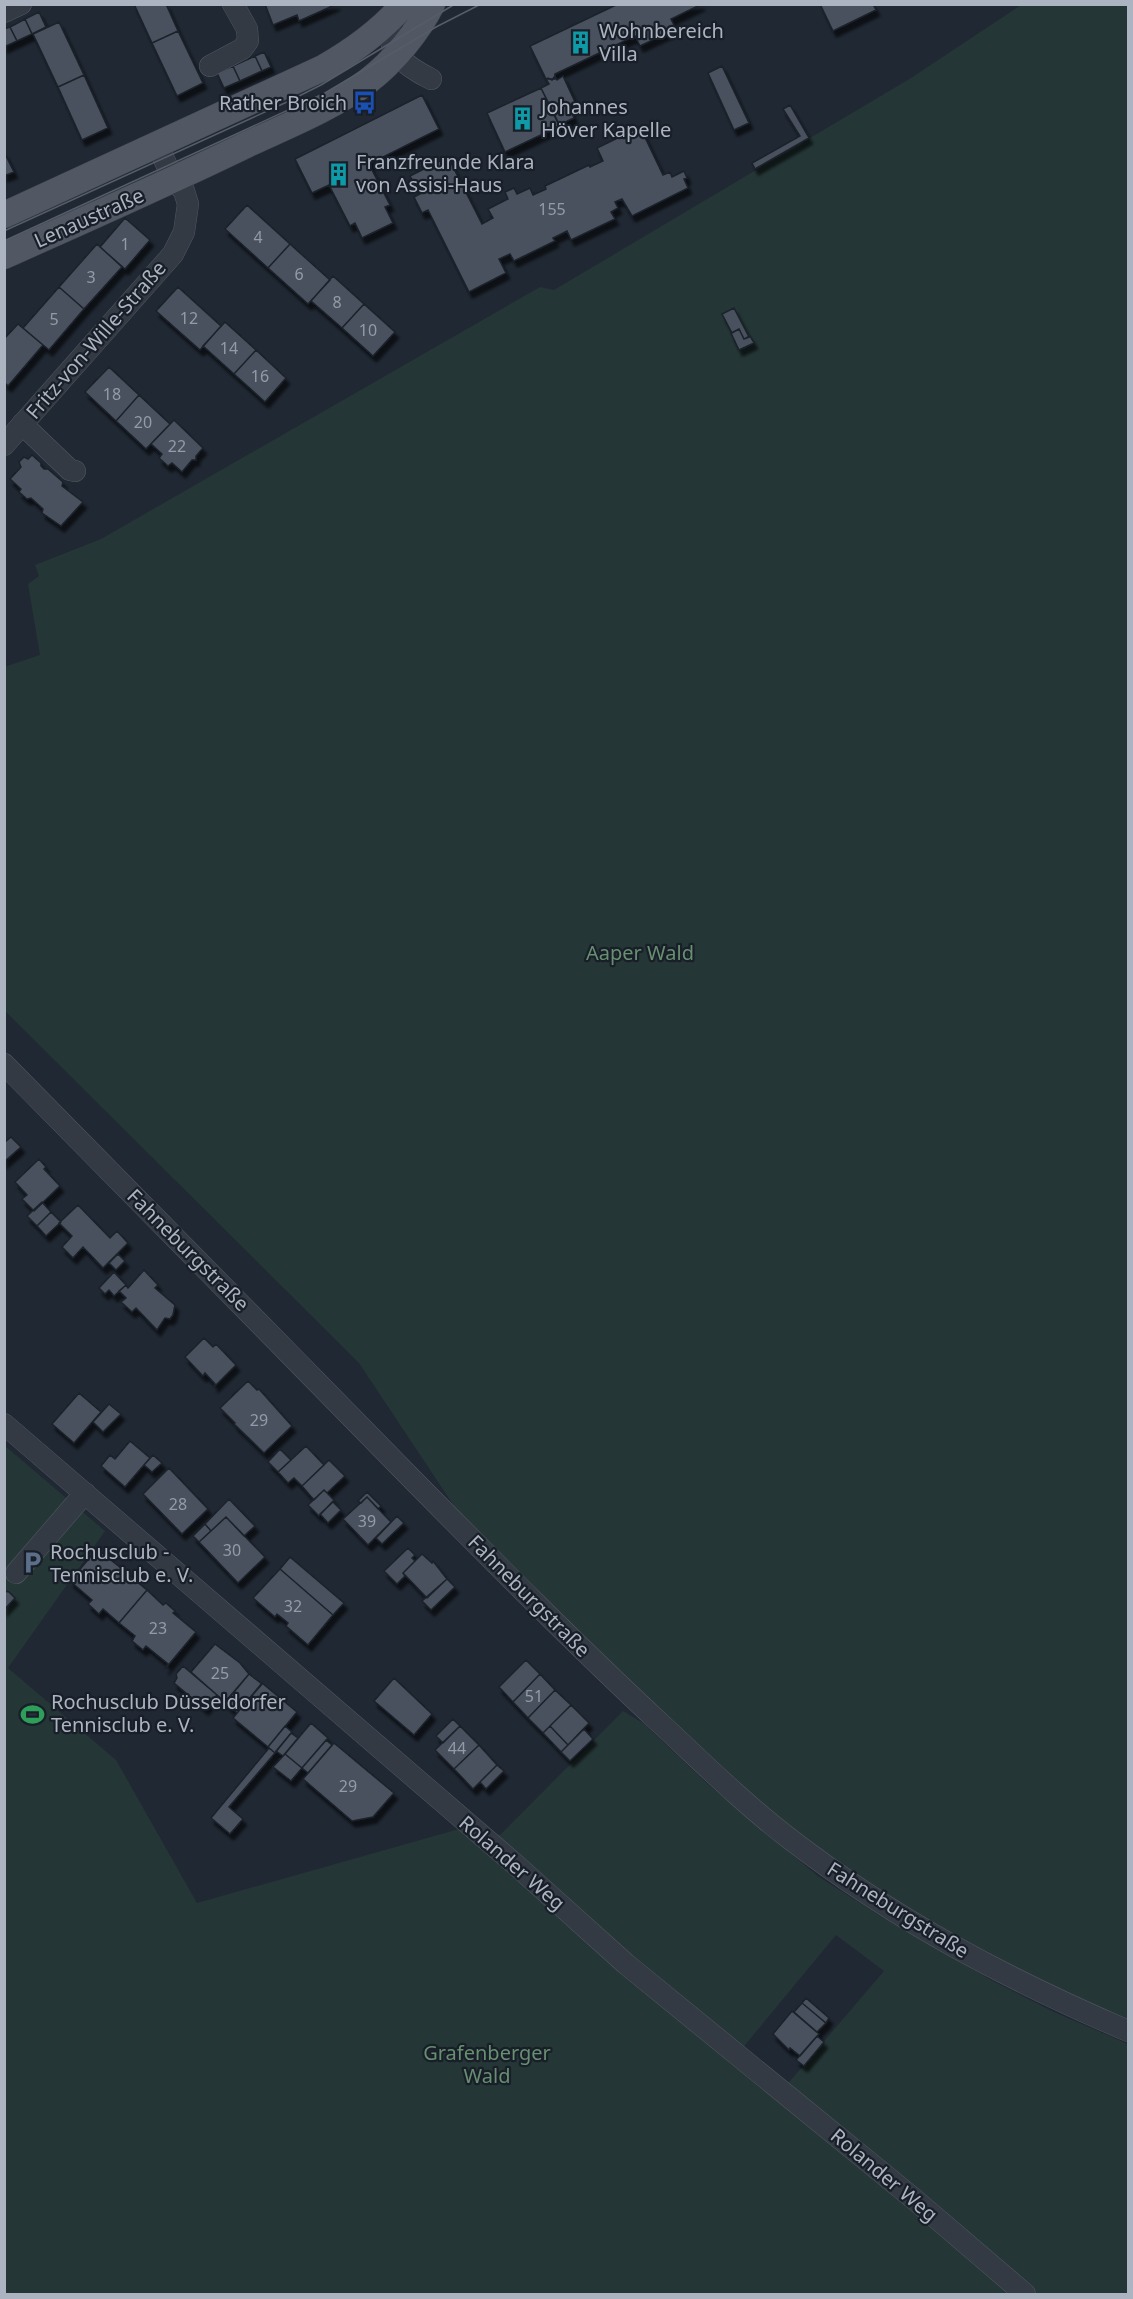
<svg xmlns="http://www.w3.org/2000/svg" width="1133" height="2299" viewBox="0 0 1133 2299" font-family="'Noto Sans',sans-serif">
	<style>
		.green { fill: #253636; fill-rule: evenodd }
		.building { fill: #48515f; stroke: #1b212a; stroke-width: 1.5; filter: url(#shadow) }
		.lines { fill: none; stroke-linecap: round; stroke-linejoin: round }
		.minor-casing { stroke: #515762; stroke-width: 22 }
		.major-casing { stroke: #3d434d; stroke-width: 27 }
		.minor { stroke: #333a44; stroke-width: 21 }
		.major { stroke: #515864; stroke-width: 26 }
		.tram { stroke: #555d6b; stroke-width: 1.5 }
		.labels { text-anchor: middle; stroke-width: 4.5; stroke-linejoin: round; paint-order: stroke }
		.number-label { font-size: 16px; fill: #949ba8 }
		.poi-label { font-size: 20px; fill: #adb4c1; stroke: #191f28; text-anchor: start }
		.street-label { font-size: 20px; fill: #adb4c1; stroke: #191f28 }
		.park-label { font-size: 20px; fill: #678f71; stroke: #191f28 }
	</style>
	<defs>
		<filter id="shadow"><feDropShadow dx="3.5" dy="6" stdDeviation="1.5" flood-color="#0009"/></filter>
	</defs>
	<rect width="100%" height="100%" fill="#202833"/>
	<path class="green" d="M1021 5H1128V2023L1052 1992 862 1883 745 1792 464 1521 359 1363 5 1011 4 667 40 655 28 584 39 576 35 565 101 539 540 287 554 290 911 78Z
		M4 1445 105 1531 8 1668 116 1760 197 1903 466 1827 500 1835 623 1711 643 1723 710 1786 819 1877 879 1915 991 1980 1054 2012 1128 2044V2294H5ZM836 1935 884 1971 785 2087 741 2050Z"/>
	<path class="building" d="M134 4H166L178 31 152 43Z
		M265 4H337L299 21 297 15 273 25Z
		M618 4H702L671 19 676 29 640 46 635 36 555 74V79H546L530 46Z
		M820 4H873L876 10 833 31Z
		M39 12 46 27 32 34 25 19Z
		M25 19 32 34 17 41 10 27Z
		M59 22 84 75 58 87 33 34Z
		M10 27 17 41 4 47V29Z
		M178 31 203 83 177 96 152 43Z
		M264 52 271 67 262 71 255 56Z
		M255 56 262 71 240 81 233 66Z
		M233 66 240 81 224 88 217 73Z
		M722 66 749 123 734 130 708 73Z
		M84 75 108 128 82 140 58 87Z
		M555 76 557 80 563 76 575 102 569 106 574 118 559 125 541 88 549 84 546 79 548 78 552 80Z
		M541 88 560 126 505 152 487 113Z
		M422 95 439 129 369 164 390 205 385 207 393 223 362 238 355 223 350 226 329 185 312 193 295 159Z
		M790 105 809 138 755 169 752 163 800 136 783 109Z
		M640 127 663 175 670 172 672 177 684 171 687 178 684 179 688 188 632 216 622 199 615 202 618 208 611 212 615 219 571 240 567 231 553 238 555 241 514 261 510 254 499 259 506 273 469 292 428 210 422 213 414 197 420 194 410 176 448 157 482 224 493 218 488 209 508 199 505 192 514 188 517 194 530 188 533 195 546 189 545 186 589 165 590 167 603 161 597 148Z
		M4 152 14 172 4 176Z
		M247 205 290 244 268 268 225 229Z
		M125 218 150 240 125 269 100 247Z
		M97 244 122 267 84 309 59 287Z
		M290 244 330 280 308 304 268 268Z
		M333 276 364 304 342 328 311 301Z
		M59 287 84 309 49 350 23 328Z
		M178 287 221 326 200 350 156 311Z
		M364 304 395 332 373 356 342 328Z
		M734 308 749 337 744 339 739 329 732 333 722 314Z
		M225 322 256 350 234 374 203 346Z
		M18 324 43 345 8 386 4 382V339Z
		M739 329 744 339 750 336 754 343 739 350 731 333Z
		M256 350 286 378 265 402 234 374Z
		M109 367 139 395 116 421 85 392Z
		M139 395 170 424 146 449 116 421Z
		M174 420 203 448 196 456V460H192L182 472 172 463 168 466 159 458 162 454 151 444Z
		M32 455 41 463V466L44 469H48L63 482 62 486 83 502 61 526 42 513 43 509 31 498 27 499 19 492 21 489 10 479 21 467 19 462 24 457 28 459Z
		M11 1137 21 1147 4 1162V1140L6 1141Z
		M39 1159 46 1167 44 1169 60 1186 34 1211 22 1199 27 1195 15 1182Z
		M42 1202 51 1212 37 1226 27 1216Z
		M78 1205 110 1238 117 1231 128 1243 103 1268 83 1247 73 1258 62 1247 72 1236 59 1223Z
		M51 1212 61 1222 46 1236 37 1226Z
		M118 1254 125 1261 116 1270 109 1263Z
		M144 1270 158 1285 155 1288 175 1305 173 1315 170 1319 165 1318 157 1330 136 1308 132 1312 121 1302 126 1298 119 1291 126 1285 128 1288Z
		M114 1272 126 1285 114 1296 109 1290 105 1294 99 1288Z
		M204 1338 213 1347 216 1344 236 1365 214 1387 215 1384 205 1373 203 1376 185 1357Z
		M248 1381 257 1390 259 1389 292 1426 264 1453 234 1424 235 1423 220 1408Z
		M79 1393 101 1412 74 1443 52 1424Z
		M109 1404 121 1414 103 1432 93 1422Z
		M130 1441 150 1458 125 1487 101 1466 110 1455 115 1459Z
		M306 1446 324 1465 302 1486 294 1478 288 1483 278 1472Z
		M280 1449 291 1460 278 1472 268 1462Z
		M153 1455 162 1463 152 1472 144 1465Z
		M329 1460 345 1476 327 1493 324 1490 314 1500 302 1486Z
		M169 1468 208 1509 182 1534 143 1494Z
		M324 1490 334 1500 319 1516 308 1505Z
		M367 1492 381 1506 378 1509 367 1497 361 1503 358 1501Z
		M367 1497 391 1522 368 1545 343 1519Z
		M229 1499 255 1526 244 1536 226 1517 211 1531 205 1524Z
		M333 1502 341 1510 328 1523 320 1514Z
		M397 1516 404 1523 382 1544 376 1538Z
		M226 1517 265 1557 238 1583 199 1542Z
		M205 1524 211 1531 199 1542 193 1536Z
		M408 1548 415 1555 412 1558 415 1561 403 1573 405 1576 397 1584 384 1571Z
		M97 1549 121 1568 124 1567 132 1574 130 1576 147 1590 119 1623 103 1609 99 1614 88 1604 92 1600 70 1581Z
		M422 1554 432 1563 433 1561 447 1579 427 1598 403 1573Z
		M290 1557 344 1603 333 1615 280 1569Z
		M280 1569 333 1615 308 1645 286 1626 288 1623 277 1614 275 1617 253 1598Z
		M447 1579 455 1587 431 1610 422 1601Z
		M147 1590 163 1605 166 1603 175 1611 173 1613 196 1632 165 1669 168 1664 146 1646 143 1650 132 1641 135 1636 119 1623Z
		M4 1591 9 1592 15 1598 4 1610Z
		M215 1644 240 1663 249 1674 225 1702 191 1672Z
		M526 1660 540 1674 513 1702 499 1687Z
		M183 1666 217 1695 205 1709 174 1683 177 1678 176 1674Z
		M249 1674 262 1684 237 1713 225 1703Z
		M540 1674 555 1690 528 1718 513 1702Z
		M394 1678 432 1714 414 1735 374 1701Z
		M262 1683 297 1712 268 1747 233 1718Z
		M555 1690 571 1705 543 1733 528 1718Z
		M571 1705 589 1723 568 1745 550 1726Z
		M453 1719 460 1726 443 1743 436 1736Z
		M311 1723 328 1738 302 1768 285 1754Z
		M285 1726 292 1732 275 1753 268 1747Z
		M460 1726 479 1745 454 1769 435 1750Z
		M550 1726 568 1745 561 1752 543 1733Z
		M584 1729 593 1739 570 1761 561 1752Z
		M291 1733 298 1738 283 1756 276 1751Z
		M326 1740 332 1745 308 1773 302 1768Z
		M334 1743 394 1793 373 1817 352 1821 303 1779Z
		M479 1745 497 1765 473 1789 454 1769Z
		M269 1748 275 1753 229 1807 243 1819 230 1834 211 1818Z
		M285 1754 302 1768 291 1781 273 1767Z
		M497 1765 504 1771 486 1789 480 1782Z
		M806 1998 829 2018 826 2023 802 2003Z
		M802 2003 826 2023 817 2032 794 2012Z
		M792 2011 819 2034 800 2056 790 2048 789 2050 773 2034Z
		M817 2036 824 2042 804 2066 796 2060Z"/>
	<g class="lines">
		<defs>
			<path id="minor" d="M4 12 21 4
				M390 20C385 52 405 66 431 79
				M210 66 242 49 248 41 247 29 233 4
				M22 424 70 470 75 471
				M4 445 173 254 184 232 188 204 184 191 173 179 158 146
				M4 1064C140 1202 275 1339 410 1477 492 1560 575 1644 661 1724 703 1763 744 1804 790 1839 895 1920 1007 1979 1128 2031
				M4 1424 516 1865 626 1964 914 2199 1025 2294
				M16 1573 85 1493"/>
			<path id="major" d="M4 215 323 68C353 51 381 31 404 4
				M4 256C86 219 168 183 248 144 289 125 332 108 368 81 393 62 418 32 432 4"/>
		</defs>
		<use href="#minor" class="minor-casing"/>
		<use href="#major" class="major-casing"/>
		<use href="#minor" class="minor"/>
		<use href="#major" class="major"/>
		<path class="tram" d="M4 231 287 102 321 85 455 4
			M4 241 325 93 436 27 481 4"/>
	</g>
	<defs>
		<symbol id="building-bare" viewBox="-9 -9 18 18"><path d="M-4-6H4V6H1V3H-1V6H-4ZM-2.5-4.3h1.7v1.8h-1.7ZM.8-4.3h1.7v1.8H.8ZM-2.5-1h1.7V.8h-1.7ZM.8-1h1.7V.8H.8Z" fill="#0f9aa8" stroke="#191f28" stroke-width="2.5" paint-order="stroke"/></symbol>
		<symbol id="bus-bare" viewBox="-9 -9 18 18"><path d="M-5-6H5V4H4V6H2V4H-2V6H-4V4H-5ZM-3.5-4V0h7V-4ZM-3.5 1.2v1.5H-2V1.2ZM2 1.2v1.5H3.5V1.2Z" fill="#1a4fb4" stroke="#191f28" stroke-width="2.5" paint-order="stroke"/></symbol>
		<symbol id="parking-bare" viewBox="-9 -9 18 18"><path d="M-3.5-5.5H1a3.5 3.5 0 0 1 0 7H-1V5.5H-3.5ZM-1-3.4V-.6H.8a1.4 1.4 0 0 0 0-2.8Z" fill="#5c6f8a" stroke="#191f28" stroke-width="2.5" paint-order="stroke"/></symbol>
		<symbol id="stadium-bare" viewBox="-9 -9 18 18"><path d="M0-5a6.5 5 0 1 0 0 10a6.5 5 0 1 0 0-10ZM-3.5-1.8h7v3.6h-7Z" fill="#2e9e5b" stroke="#191f28" stroke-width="2.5" paint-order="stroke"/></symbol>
	</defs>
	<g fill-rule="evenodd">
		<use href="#building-bare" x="564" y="26" width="33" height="33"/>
		<use href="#bus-bare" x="348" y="86" width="33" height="33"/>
		<use href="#building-bare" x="506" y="102" width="33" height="33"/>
		<use href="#building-bare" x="322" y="158" width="33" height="33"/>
		<use href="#parking-bare" x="16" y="1546" width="33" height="33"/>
		<use href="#stadium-bare" x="16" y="1698" width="33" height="33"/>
	</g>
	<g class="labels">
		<g class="number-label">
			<text x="552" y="215">155</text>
			<text x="258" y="243">4</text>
			<text x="125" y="250">1</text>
			<text x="299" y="280">6</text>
			<text x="91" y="283">3</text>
			<text x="337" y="308">8</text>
			<text x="189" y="324">12</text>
			<text x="54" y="325">5</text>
			<text x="368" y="336">10</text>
			<text x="229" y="354">14</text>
			<text x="260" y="382">16</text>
			<text x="112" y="400">18</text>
			<text x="143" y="428">20</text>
			<text x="177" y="452">22</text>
			<text x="259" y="1426">29</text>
			<text x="178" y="1510">28</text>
			<text x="367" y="1527">39</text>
			<text x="232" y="1556">30</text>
			<text x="293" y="1612">32</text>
			<text x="158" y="1634">23</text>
			<text x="220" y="1679">25</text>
			<text x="534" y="1702">51</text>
			<text x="457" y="1754">44</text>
			<text x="348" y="1792">29</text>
		</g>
		<g class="poi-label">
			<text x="599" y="38">Wohnbereich<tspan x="599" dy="23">Villa</tspan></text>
			<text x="347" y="110" text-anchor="end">Rather Broich</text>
			<text x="541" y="114">Johannes<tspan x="541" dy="23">Höver Kapelle</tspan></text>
			<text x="356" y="169">Franzfreunde Klara<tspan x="356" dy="23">von Assisi-Haus</tspan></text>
			<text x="50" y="1559">Rochusclub -<tspan x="50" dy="23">Tennisclub e. V.</tspan></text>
			<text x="51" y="1709">Rochusclub Düsseldorfer<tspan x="51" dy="23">Tennisclub e. V.</tspan></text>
		</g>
		<g class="street-label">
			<text transform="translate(89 218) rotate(-24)" y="7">Lenaustraße</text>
			<text transform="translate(96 340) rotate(-49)" y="7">Fritz-von-Wille-Straße</text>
			<text transform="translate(188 1250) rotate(45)" y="7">Fahneburgstraße</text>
			<text transform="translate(529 1596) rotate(45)" y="7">Fahneburgstraße</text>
			<text transform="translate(512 1863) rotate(41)" y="7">Rolander Weg</text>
			<text transform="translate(898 1910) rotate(32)" y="7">Fahneburgstraße</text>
			<text transform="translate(884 2175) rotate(40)" y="7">Rolander Weg</text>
		</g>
		<g class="park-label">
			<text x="640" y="960">Aaper Wald</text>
			<text x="487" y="2060">Grafenberger<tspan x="487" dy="23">Wald</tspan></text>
		</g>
	</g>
	<rect width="1133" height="2299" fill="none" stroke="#adb4c1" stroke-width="12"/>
</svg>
